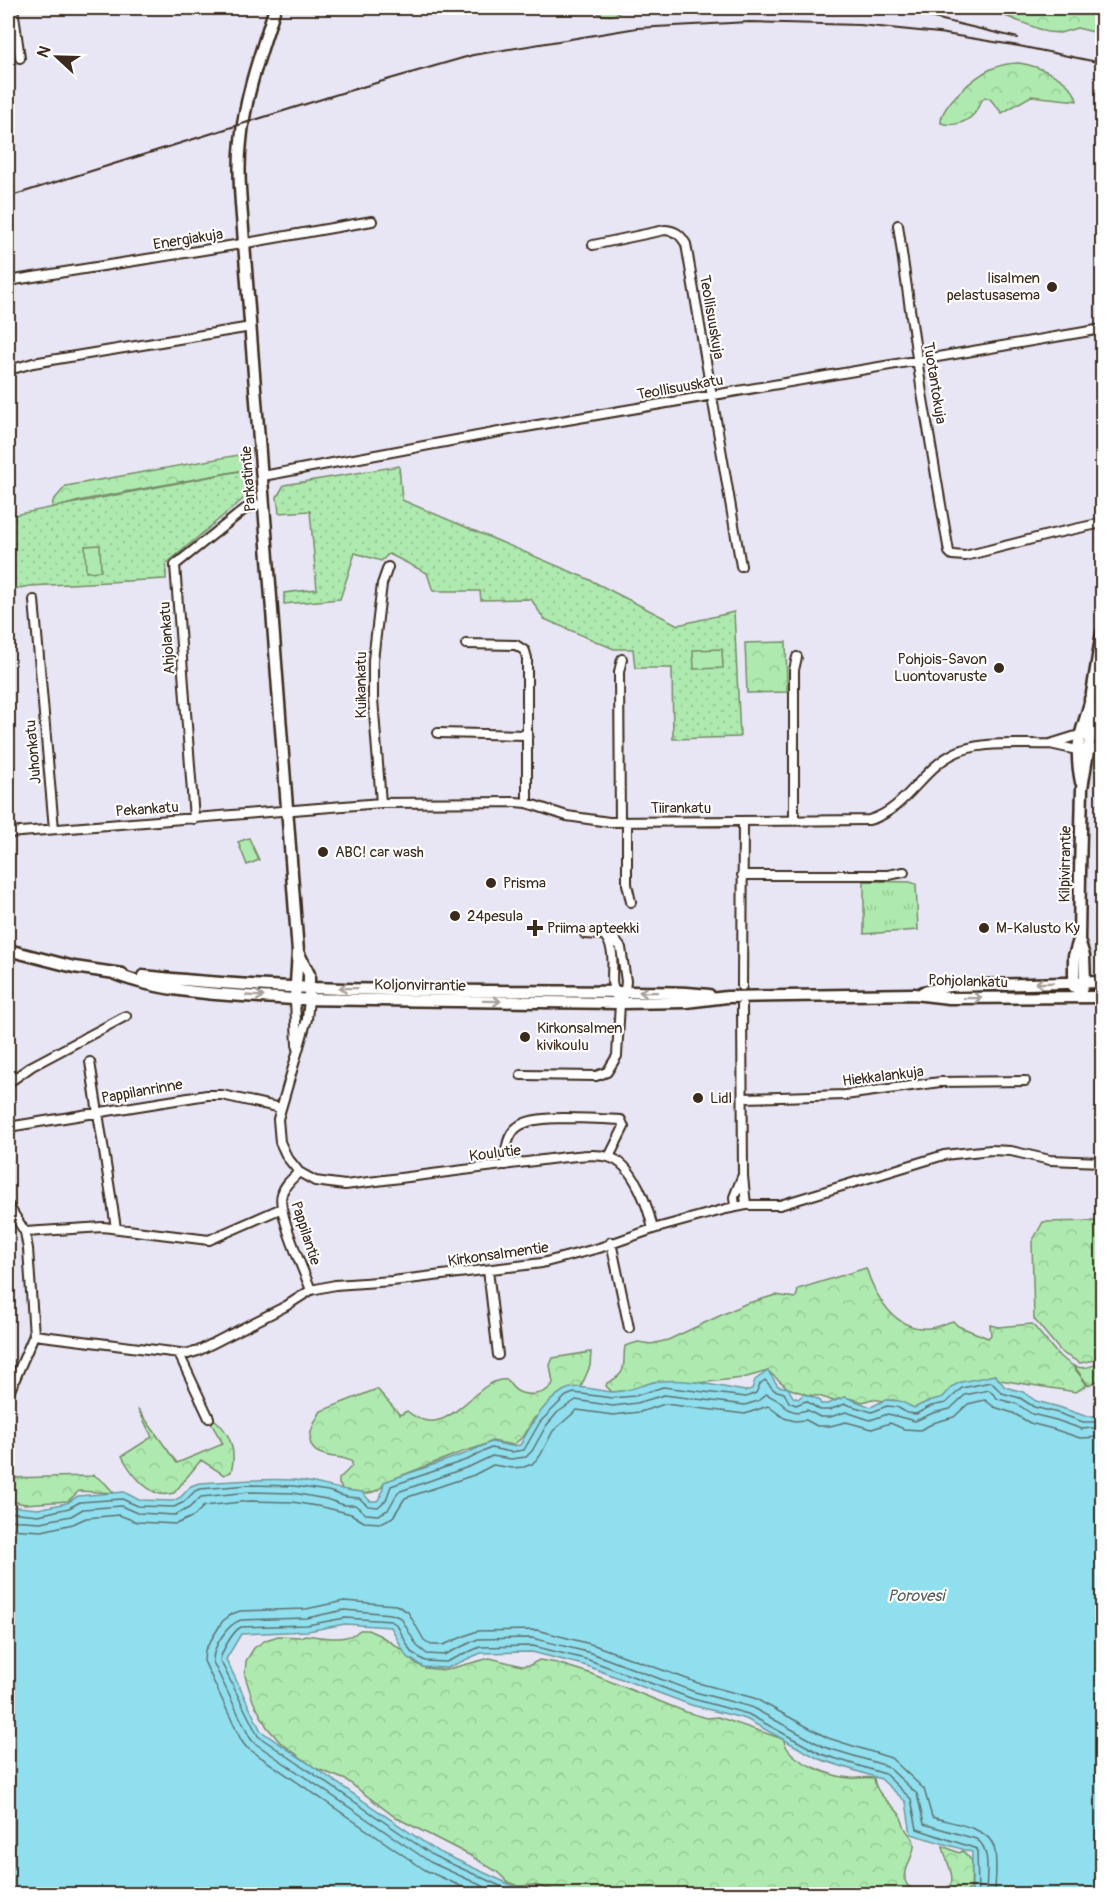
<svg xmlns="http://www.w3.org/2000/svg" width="1110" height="1902" viewBox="0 0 1110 1902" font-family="Pangolin,sans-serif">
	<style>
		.grass { fill: url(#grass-tufts); stroke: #748a66; stroke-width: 1.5 }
		.forest { fill: url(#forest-crowns); stroke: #748a66; stroke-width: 1.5 }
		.park { fill: url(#park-dots); stroke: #748a66; stroke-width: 1.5 }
		.pitch { fill: #aeeaaf; stroke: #748a66; stroke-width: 1.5 }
		.water { fill: #90dfee; stroke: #6e979b; stroke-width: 1.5 }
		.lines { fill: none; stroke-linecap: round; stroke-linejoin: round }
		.shore { stroke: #5d7271; stroke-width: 1.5 }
		.street-casing { stroke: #3b2a1e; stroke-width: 12 }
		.secondary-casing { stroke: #3b2a1e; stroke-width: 15 }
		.street { stroke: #fff; stroke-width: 8 }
		.secondary { stroke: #fff; stroke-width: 10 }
		.rail { stroke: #3b2a1e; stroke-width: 2 }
		.oneway { stroke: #a79f9a }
		.poi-dot { fill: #3b2a1e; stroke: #fff; stroke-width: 2 }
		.labels { text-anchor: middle; stroke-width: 4.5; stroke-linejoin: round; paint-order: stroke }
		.street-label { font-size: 15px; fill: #3b2a1e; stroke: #fff }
		.poi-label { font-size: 15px; fill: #3b2a1e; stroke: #fff; text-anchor: start }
		.water-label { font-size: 16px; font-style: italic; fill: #54605c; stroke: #fff }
	</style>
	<defs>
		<pattern id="grass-tufts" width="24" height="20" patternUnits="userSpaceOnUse" patternTransform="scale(1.5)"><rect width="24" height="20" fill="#aeeaaf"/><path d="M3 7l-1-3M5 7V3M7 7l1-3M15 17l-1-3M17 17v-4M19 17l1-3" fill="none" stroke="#97c996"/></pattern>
		<pattern id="forest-crowns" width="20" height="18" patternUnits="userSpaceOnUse" patternTransform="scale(1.5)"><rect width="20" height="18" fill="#aeeaaf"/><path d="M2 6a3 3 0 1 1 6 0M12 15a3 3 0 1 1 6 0" fill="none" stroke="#97c996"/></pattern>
		<pattern id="park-dots" width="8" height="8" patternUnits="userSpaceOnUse" patternTransform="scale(1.5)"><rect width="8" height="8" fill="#aeeaaf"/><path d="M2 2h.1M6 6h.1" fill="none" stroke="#97c996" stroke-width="1.8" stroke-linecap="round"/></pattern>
	</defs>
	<rect width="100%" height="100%" fill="#e8e6f5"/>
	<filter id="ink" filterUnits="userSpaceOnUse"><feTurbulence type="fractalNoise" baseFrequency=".0167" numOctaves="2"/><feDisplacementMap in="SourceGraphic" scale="12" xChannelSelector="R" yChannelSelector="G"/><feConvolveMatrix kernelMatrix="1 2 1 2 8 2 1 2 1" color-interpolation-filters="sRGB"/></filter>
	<g filter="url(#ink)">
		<path class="grass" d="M864 881 910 882 916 884 918 930 864 934Z"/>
		<path class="forest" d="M599 8H623C616 17 608 17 598 13Z
			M984 8H1102V34L1077 28 1060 33 1047 32Z
			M1019 63C1038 66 1073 79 1077 101L1031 96 1002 113 990 99 985 97C979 102 978 109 974 114 966 123 952 127 941 123 940 105 976 76 991 69 1000 65 1009 63 1019 63Z
			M244 454 249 460V469L83 500 58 507H52L53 501 66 486Z
			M786 642 787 692 747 693 745 643Z
			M1095 1221 1102 1227V1356L1095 1360 1080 1363 1062 1353 1034 1319 1032 1242 1043 1222Z
			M866 1268C875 1296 895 1332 930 1328 938 1327 945 1323 953 1321L958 1326 988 1338 991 1335 990 1325 998 1327 1032 1324 1059 1356 1073 1366 1087 1385 1076 1392 1000 1380 994 1375 953 1386 943 1398 929 1401 914 1408 894 1400 883 1401 872 1399 863 1402 845 1397 833 1401 819 1396 808 1395 788 1388 768 1371 743 1378 689 1384 676 1382H653L634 1390 612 1392 606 1386 607 1383C629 1373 622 1366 625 1346L638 1342 651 1344 668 1340 745 1304 776 1295 795 1298 797 1295 798 1289Z
			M591 1352 590 1366 581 1387 534 1418 524 1436 513 1445 492 1441C481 1448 469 1449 457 1454 433 1463 409 1473 385 1482 380 1491 374 1492 364 1494L362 1492 343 1490 339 1484V1479L352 1466V1462C345 1457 337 1458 329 1456 300 1451 310 1429 321 1411L377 1389 400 1415 407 1411C449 1447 474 1376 507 1380 510 1384 512 1388 517 1391 528 1397 547 1395 553 1383L550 1365 553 1358Z
			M1102 1361V1379L1088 1385 1074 1366C1083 1370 1095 1366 1102 1361Z
			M138 1409 177 1463 223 1444 211 1423 214 1419C230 1432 237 1451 231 1472L224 1475 201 1460 174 1493C170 1494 164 1495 160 1494 144 1490 129 1470 122 1456L152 1437Z
			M94 1475 105 1483 114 1493 79 1491 68 1501 24 1504 8 1500V1478L91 1476Z
			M360 1630H368L381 1636 404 1651 414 1663 425 1668 445 1670 490 1658 522 1666 530 1665 539 1660 557 1663 589 1673 686 1712 707 1718 718 1717 780 1738 784 1740C787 1761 832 1777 851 1778 860 1779 864 1776 874 1778 876 1796 891 1802 900 1815 902 1819 903 1824 905 1828 907 1832 911 1836 913 1839 921 1857 882 1886 927 1894H566L534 1885 519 1886 508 1882 496 1871 471 1856 395 1817 346 1780 315 1768 280 1742 267 1727 253 1701 245 1676 246 1661 254 1648 266 1640 278 1636 301 1637 305 1635C322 1637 347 1643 360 1630Z
			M943 1846 959 1853 963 1851 972 1861 971 1890H968L966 1894H932C967 1887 946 1867 943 1846Z"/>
		<path class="park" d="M399 466 402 500 588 579 678 625 734 612 740 737 673 739 672 668H635L633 649H614L544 619 531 599 481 600 480 591H433L427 573 389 554 381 561 355 553 340 599 284 604V593L317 589 310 511 279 513 277 497 284 485Z
			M250 469 249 494 166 564V579L30 586 8 590V516Z"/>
		<path class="pitch" d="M100 545 101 571 86 572 85 546Z
			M722 649 723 668 694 669 693 650Z
			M249 838 259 860 247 865 238 842Z"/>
		<path class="water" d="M768 1371 778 1386 788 1388 793 1397 798 1399 804 1394 818 1399 821 1404H827L845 1397 871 1407 885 1400 900 1401 914 1408 929 1401 943 1397 953 1386 961 1382 995 1375 1005 1387 1023 1392 1036 1401 1059 1407 1085 1416H1096L1102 1412V1894H972V1852L911 1834 906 1802 881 1779 819 1759 746 1719 691 1705 587 1666 532 1652 481 1653 447 1668 423 1667 406 1656 391 1627 345 1624 308 1631 241 1634 226 1659 261 1731 437 1851 511 1885 566 1894H8V1506L38 1509 67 1503 78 1496 124 1492 139 1500 173 1501 181 1497 191 1486 199 1483C230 1482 261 1478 293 1480 316 1481 338 1491 362 1492L370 1501H377L381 1496 384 1482 467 1453 491 1442 511 1446 520 1445C531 1425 542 1404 563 1391 578 1382 596 1392 613 1392 631 1392 645 1382 662 1381 689 1378 719 1387 745 1391L752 1389 755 1380Z"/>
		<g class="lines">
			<path class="shore" d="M8 1512 39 1515 69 1508 80 1502 122 1499 138 1506 174 1507 184 1502 195 1491 200 1489 249 1485 294 1486 328 1491 347 1497 359 1498 368 1506 378 1507 386 1500 391 1486 469 1459 491 1448 511 1452 524 1450 540 1422 566 1396 574 1393 612 1398 635 1396 663 1387 746 1397 756 1393 760 1384 765 1380 774 1390 784 1393 789 1402 796 1405 806 1401 820 1410H829L845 1404 872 1412 887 1406 897 1407 907 1413 916 1414 931 1406 946 1403 962 1388 991 1382 1002 1393 1020 1398 1034 1407 1058 1413 1083 1422H1097L1102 1419
				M8 1520 41 1522 71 1516 83 1509 121 1506 137 1513 175 1515 189 1508 201 1497 250 1492 293 1493 326 1499 344 1505H355L366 1514 378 1515 388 1510 398 1492 471 1466 492 1456 511 1459 526 1457 532 1451 546 1426 558 1412 576 1400 613 1406 637 1403 664 1395 745 1405 758 1401 766 1394C771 1397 777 1399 780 1402 789 1411 795 1414 807 1410L820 1417H830L846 1412 870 1420 888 1414 915 1421 933 1413 950 1409 965 1395 989 1390 998 1399 1017 1404 1032 1414 1056 1420 1082 1429 1102 1427
				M8 1529 42 1531 73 1524 86 1518 119 1515 137 1522 176 1524 194 1516 204 1506 250 1501 292 1502 323 1507 351 1514 364 1522 381 1523 393 1517 405 1498 474 1475 493 1465 512 1468 524 1467 532 1464 540 1456 553 1431 577 1410 613 1415 640 1412 665 1404 745 1414 768 1406 784 1418 795 1421 806 1420 817 1426H830L846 1422 872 1429 890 1423 904 1429 920 1430 936 1422 954 1417 968 1404 985 1400 994 1407 1013 1413 1030 1423 1053 1429 1080 1438 1102 1437
				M478 1894 425 1870 246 1747 241 1740 204 1661 205 1650 222 1622 229 1615 240 1611 306 1609 344 1601 396 1605 408 1612 424 1640 431 1645H443L477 1631 537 1630 594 1645 698 1683 754 1698 828 1738 891 1758 924 1789 932 1817C949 1823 988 1826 994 1847 998 1861 995 1880 995 1894
				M500 1894 430 1862 253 1742 249 1736 213 1662C212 1648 227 1624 241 1620L307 1618 344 1610 391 1614 401 1618 417 1646 427 1654 444 1655 478 1639 532 1638 591 1653 695 1692 751 1707 824 1747 887 1766 917 1794 924 1824 976 1839C992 1848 986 1878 986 1894
				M531 1894 509 1890 434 1856 258 1736 220 1660C222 1651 232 1632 241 1627L307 1625 345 1618 391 1621 397 1625 411 1652 425 1661 446 1662 480 1647 533 1646 589 1660 693 1699 748 1714 821 1754 885 1774 911 1799 917 1829 977 1849 978 1894"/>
			<defs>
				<path id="street" d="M13 8 20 58
					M898 225 922 393 949 552 952 555 965 556 1052 534 1102 523
					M593 245 665 230C676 231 680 234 686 244L741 566
					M8 281 235 245 372 221
					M16 368 33 363 251 327
					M263 476 520 428 1102 329
					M34 600 54 829
					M466 644 516 645 525 651 527 658V803
					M438 733 528 735
					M1102 737 1079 735 1050 744 1077 750 1102 749
					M381 803 373 699V660L382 584 388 567
					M194 819 175 565 245 509 264 503
					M794 821V670L797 657
					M620 822 619 672 622 659
					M627 822V884L631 902
					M8 833 381 803 515 802 527 803 567 816 609 822 869 820C904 811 920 772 951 755 977 740 1020 745 1050 744
					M742 875H888L904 872
					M605 936C620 956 606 978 616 996
					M742 986 743 821
					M295 999 297 1045
					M309 999 307 1019 278 1119 280 1142 287 1157 299 1172C293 1178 284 1185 282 1194 276 1210 304 1272 311 1290
					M742 1005 743 1176 746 1205
					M1102 1046V1125
					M90 1062 116 1228
					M521 1075 596 1076 607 1072 617 1056 620 1003 625 991 626 981 621 948 615 940 604 935 585 934
					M8 1083 32 1066 126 1016
					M744 1098 845 1095 940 1082 1025 1081
					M8 1127 207 1095H222L281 1108
					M506 1165C503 1120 528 1119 564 1118 583 1118 602 1119 621 1120L624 1127 609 1157
					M299 1172 315 1181 345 1185 566 1157C579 1156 595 1153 608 1157 634 1163 648 1207 653 1229
					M8 1205 25 1232 28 1249 34 1335 188 1354 198 1351 286 1306 311 1290 335 1285 392 1281 542 1263 599 1248 653 1229 726 1209 746 1205H780L944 1155 991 1150 1011 1151 1050 1160 1102 1162
					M735 1207 734 1197 742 1177
					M25 1232 103 1227 209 1240 282 1208
					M611 1242 629 1328
					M488 1270 498 1355
					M179 1354 209 1418
					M8 1395 34 1335"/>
				<path id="secondary" d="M275 8C261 52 245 95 241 141 237 175 242 210 244 243L298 952 295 999
					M1081 782C1073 742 1082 734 1091 699 1095 677 1098 655 1102 633
					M8 950 74 967 122 974
					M298 952 309 974V993
					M115 974C169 995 237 995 295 999L620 1003 686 1002 727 997 914 994 949 998 1102 997
					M143 976C324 996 506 989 687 993L709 995
					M1074 987V956L1079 940
					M923 992 949 986 1102 982
					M1078 996 1085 982 1084 956 1079 940 1080 873 1082 788 1092 727 1090 699"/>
			</defs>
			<use href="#street" class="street-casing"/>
			<use href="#secondary" class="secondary-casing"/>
			<use href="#street" class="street"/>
			<use href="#secondary" class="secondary"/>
			<path class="rail" d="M892 8 1018 38
				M8 197 338 94 473 55 637 28 749 22 860 25 939 33 1019 46 1102 63"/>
		</g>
		<defs><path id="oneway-shaft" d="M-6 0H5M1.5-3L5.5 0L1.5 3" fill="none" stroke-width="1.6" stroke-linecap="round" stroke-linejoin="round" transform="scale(1.5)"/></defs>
		<g class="oneway">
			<use href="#oneway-shaft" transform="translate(1044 983) rotate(178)"/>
			<use href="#oneway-shaft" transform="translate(348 988) rotate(-179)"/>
			<use href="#oneway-shaft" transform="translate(648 992) rotate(-179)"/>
			<use href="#oneway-shaft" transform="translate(255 996) rotate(3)"/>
			<use href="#oneway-shaft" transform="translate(973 998) rotate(-1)"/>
			<use href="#oneway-shaft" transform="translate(492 1001) rotate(1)"/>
		</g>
	</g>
	<g class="poi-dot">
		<circle cx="1052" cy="287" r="6"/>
		<circle cx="999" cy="668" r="6"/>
		<circle cx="323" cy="852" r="6"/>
		<circle cx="491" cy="883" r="6"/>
		<circle cx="455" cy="916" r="6"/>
		<path d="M532 919h6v6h6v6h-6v6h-6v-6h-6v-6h6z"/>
		<circle cx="984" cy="928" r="6"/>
		<circle cx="525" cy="1037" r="6"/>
		<circle cx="698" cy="1098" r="6"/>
	</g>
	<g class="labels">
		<g class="street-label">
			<text transform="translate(188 239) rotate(-9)" y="5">Energiakuja</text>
			<text transform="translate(712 317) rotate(80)" y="5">Teollisuuskuja</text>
			<text transform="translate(935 383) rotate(81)" y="5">Tuotantokuja</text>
			<text transform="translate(680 387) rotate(-10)" y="5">Teollisuuskatu</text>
			<text transform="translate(248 479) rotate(-94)" y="5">Parkatintie</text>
			<text transform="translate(167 638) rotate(-94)" y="5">Ahjolankatu</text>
			<text transform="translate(361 685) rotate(-90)" y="5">Kuikankatu</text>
			<text transform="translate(33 752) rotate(-95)" y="5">Juhonkatu</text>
			<text x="681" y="813">Tiirankatu</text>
			<text transform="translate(147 809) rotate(-4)" y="5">Pekankatu</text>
			<text transform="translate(1065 864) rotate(-89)" y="5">Kilpivirrantie</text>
			<text transform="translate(968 981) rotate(2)" y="5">Pohjolankatu</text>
			<text transform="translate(420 985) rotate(1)" y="5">Koljonvirrantie</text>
			<text transform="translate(883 1076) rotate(-7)" y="5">Hiekkalankuja</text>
			<text transform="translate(142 1091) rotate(-10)" y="5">Pappilanrinne</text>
			<text transform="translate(495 1153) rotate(-7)" y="5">Koulutie</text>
			<text transform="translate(306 1233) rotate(72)" y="5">Pappilantie</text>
			<text transform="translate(498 1254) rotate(-8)" y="5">Kirkonsalmentie</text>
		</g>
		<g class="poi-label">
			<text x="1040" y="283" text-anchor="end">Iisalmen<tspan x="1040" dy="17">pelastusasema</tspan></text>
			<text x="987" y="664" text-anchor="end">Pohjois-Savon<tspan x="987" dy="17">Luontovaruste</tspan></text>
			<text x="335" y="857">ABC! car wash</text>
			<text x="503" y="888">Prisma</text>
			<text x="467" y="921">24pesula</text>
			<text x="547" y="933">Priima apteekki</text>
			<text x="996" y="933">M-Kalusto Ky</text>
			<text x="537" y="1033">Kirkonsalmen<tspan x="537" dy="17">kivikoulu</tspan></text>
			<text x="710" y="1103">Lidl</text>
		</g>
		<g class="water-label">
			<text x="916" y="1601">Porovesi</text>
		</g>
	</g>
	<rect width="1110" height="1902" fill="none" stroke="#fff" stroke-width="30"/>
	<rect x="15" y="15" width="1080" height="1872" fill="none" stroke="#3b2a1e" stroke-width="2" filter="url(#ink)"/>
	<g transform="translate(57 57) rotate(292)" stroke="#ffffff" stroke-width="4.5" paint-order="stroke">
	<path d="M0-4.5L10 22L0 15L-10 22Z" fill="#3b2a1e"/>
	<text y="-9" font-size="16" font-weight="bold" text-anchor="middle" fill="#3b2a1e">N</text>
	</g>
</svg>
